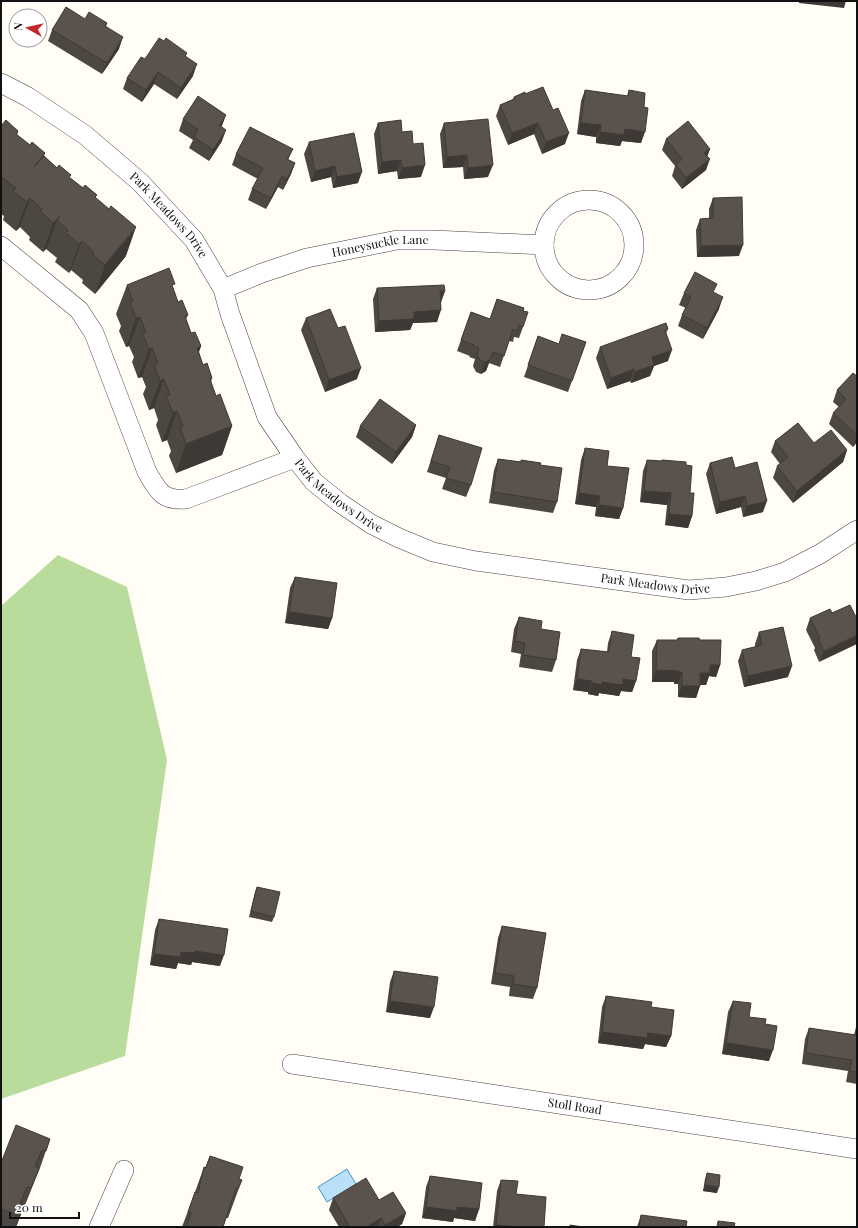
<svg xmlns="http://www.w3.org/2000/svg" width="858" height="1228" viewBox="0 0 858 1228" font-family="'Playfair Display',serif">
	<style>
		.forest { fill: #b9dc9c }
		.water { fill: #b9e0f7; stroke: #3f96cf }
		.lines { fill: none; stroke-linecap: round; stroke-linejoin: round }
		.minor-casing { stroke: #444; stroke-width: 20 }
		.minor { stroke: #fff; stroke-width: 19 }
		.wall { fill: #4d4742 }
		.shaded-wall { fill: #3f3936 }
		.building { fill: #5a524d; stroke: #3f3936 }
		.labels { text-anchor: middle; stroke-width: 4; stroke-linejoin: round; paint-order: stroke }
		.street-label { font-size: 12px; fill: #111; stroke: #fff }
	</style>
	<rect width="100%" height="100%" fill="#fffdf5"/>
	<path class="forest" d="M58 555 127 587 167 760 125 1056 1 1099V606Z"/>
	<path class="water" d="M347 1169 356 1184 327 1202 318 1187Z"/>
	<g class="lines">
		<defs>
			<g id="minor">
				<path id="s1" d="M1 83 28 97 85 135 140 182 194 240 223 289 230 314 267 417 295 458 314 482 340 503 371 524 399 538 433 552 476 561 689 590 726 587 756 581 785 572 820 554 857 530"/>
				<circle cx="589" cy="245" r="45"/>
				<path d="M1 246 79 310 94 333 147 472C158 491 162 501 186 499L295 458"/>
				<path id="s2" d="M223 289 262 273 307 258 397 240H434L544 245"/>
				<path id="s3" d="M292 1064 857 1149"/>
				<path d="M99 1227 124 1170"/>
			</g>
		</defs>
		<use href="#minor" class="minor-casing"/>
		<use href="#minor" class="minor"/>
	</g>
	<path class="wall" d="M85 19 107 23 106 26 119 49 102 74 48 41 52 30Z
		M186 56 193 76 177 99 154 84 142 102 123 89 127 78 145 59Z
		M585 90 627 96 629 90 644 107 641 143 622 141 620 146 596 143V137L577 134 581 101Z
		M525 94 565 144 542 154 534 134 508 145 496 116 500 105 513 99 514 97Z
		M183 119 221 127 222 141 209 161 189 148 193 140 179 131Z
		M378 123 402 132 413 144 421 177 398 179 397 171 378 174 374 134Z
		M444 123 488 177 464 179 463 167 443 168 440 134Z
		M1 126 18 131 17 135 30 145 45 153 44 156 57 168 96 198 126 256 95 294 82 283 83 280 71 270 69 273 55 262 57 258 46 249 47 248 43 252 29 240 30 237 20 227 16 231 3 220 4 216 1 214Z
		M666 139 710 149 707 156 706 170 682 189 672 176 675 166 662 150Z
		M309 142 358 183 333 188 331 177 311 182 304 154Z
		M236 154 289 160 295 163 291 174 283 190 278 187 266 209 248 200 252 189 258 179 232 165Z
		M713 198 739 256 697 257 696 230 700 219 709 218V209Z
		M127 285 173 289 178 302 188 315 186 319 191 333 201 346 199 352 203 365 212 378 211 382 216 396 232 426 222 455 176 473 169 456 171 451 167 440 162 442 156 425 158 420 154 408 149 410 143 394 146 387 142 377 138 378 132 362 134 357 129 346 126 347 119 331 121 326 116 314Z
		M377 288 445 291 441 302 437 322 413 323 410 330 375 332 373 299Z
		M714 292 719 309 703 339 678 326 682 315 686 308 679 305 684 293Z
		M497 299 523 311V327L519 338 514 337 513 342 509 341 500 367 489 363 486 371 481 374 476 372 473 366 475 359 469 357 470 356 457 351 471 312 490 319Z
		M306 318 338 328 357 379 325 392 301 330Z
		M668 329 666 333 668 361 654 366 650 376 631 383 630 381 607 389 596 358 600 347Z
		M538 336 559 344 586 342 568 392 524 377Z
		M857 376V442L853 447 829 424 833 413 839 407 833 402 837 390Z
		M416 425 412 437 392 464 356 437 360 426Z
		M439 435 471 485 466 497 442 489 446 478 427 472Z
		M775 441 814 443 847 450 843 462 793 503 773 478 777 466 780 464 771 452Z
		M585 448 607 466 623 508 619 519 595 516 596 507 575 504 581 460Z
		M498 459 521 462V460L540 465 557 502 553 513 489 503 494 470Z
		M647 460 661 461 662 460 686 465 690 493 692 516 688 528 665 525 667 505 640 502 643 471Z
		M710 463 735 468 763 512 743 517 741 507 716 514 706 474Z
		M295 577 332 618 328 629 285 623 290 588Z
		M850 605 819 662 814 650 815 648 806 630 810 618 832 613Z
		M519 617 541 629 556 660 552 672 519 667 521 654 511 652 514 629Z
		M612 631 631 657 636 681 632 692 621 691 619 696 599 693 598 696 588 694V692L573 690 577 660 581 649 607 652 608 643Z
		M759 632 788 677 744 687 738 661 742 650 755 647V644Z
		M678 638 700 640 720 665 716 677 709 676 706 685H700L696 698 678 697V684H674V682H652V651L657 640H677Z
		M257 887 274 917 272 922 249 917 255 892Z
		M159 919 220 966 192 962 191 965 178 963 176 969 150 965 155 930Z
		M502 926 537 988 533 999 509 996 510 987 491 984 498 938Z
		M394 971 430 1018 386 1012 390 982Z
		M606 996 651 1007 671 1036 666 1047 645 1044 643 1049 598 1043 602 1007Z
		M733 1001 749 1017 765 1024 769 1061 722 1054 728 1012Z
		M857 1023V1084L846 1082 848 1071 802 1064 805 1039 809 1028 854 1035Z
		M50 1139 40 1168 16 1227H1V1163Z
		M210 1156 239 1179 242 1180 228 1218H226L223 1227H182L195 1192 204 1167 205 1168Z
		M707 1173 717 1193 703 1191 705 1179Z
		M430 1176 479 1209 475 1221 454 1218 453 1222 422 1218 426 1187Z
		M501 1180 516 1194 544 1227H493L497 1191Z
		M333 1198 379 1200 406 1213 402 1224 397 1227H339L329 1210Z
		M641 1215 686 1227H637Z"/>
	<path class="shaded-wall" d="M799 1H846L844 8 799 3Z
		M123 37 119 49 102 74 107 63Z
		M197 64 193 76 177 99 181 88Z
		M158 72 154 84 142 102 146 90Z
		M226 115 222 126 215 136 219 125Z
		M538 123 534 134 508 145 512 133Z
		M581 123 601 125 596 137 577 134Z
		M625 129 645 132 641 143 622 141 620 146 596 143 600 132Z
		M226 130 222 141 209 161 213 150Z
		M569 133 565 144 542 154 546 142Z
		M293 149 288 160 287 159Z
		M710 149 706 160 704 153Z
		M467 155 463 167 443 168 447 157Z
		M710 159 706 170 682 189 686 178Z
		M401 160 397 171 378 174 382 162Z
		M295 163 291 174 283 190 287 179Z
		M425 165 421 177 398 179 402 168Z
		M493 165 488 177 464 179 468 168Z
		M335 166 331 177 311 182 315 171Z
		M362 172 358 183 333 188 337 177Z
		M282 176 278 187 266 209 271 198Z
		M30 198 20 227 16 231 27 202Z
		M61 215 57 220 47 248 43 252 53 223Z
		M136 227 126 256 95 294 105 265Z
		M82 241 71 270 69 273 79 244Z
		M743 245 739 256 697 257 701 246Z
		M440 291H445L441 302Z
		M723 297 719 309 703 339 707 328Z
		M441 310 437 322 413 323 410 330 375 332 379 321 414 312Z
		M140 317 129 346 126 347 136 318Z
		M201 346 190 375 197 348Z
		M152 348 142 377 138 378 149 349Z
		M672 350 668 361 654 366 650 376 631 383 635 372 652 357Z
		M490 360 486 371 481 374 485 362Z
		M361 368 357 379 325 392 329 380Z
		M634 369 630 381 607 389 611 378Z
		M164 379 154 408 149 410 160 381Z
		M177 411 167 440 162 442 173 413Z
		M416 425 412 437 392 464 396 452Z
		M232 426 222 455 176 473 186 444Z
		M857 435V442L853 447Z
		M847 450 843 462 793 503 797 491Z
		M644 491 671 493 667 505 640 502Z
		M579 493 600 496 596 507 575 504Z
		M745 496 741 507 716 514 720 502Z
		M767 501 763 512 743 517 747 506Z
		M599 505 623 508 619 519 595 516Z
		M669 514 692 516 688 528 665 525Z
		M289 612 332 618 328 629 285 623Z
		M857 635V644L819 662 824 651Z
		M710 665H720L716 677 709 676 706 685H696L700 673Z
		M792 666 788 677 744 687 748 676Z
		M656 670 679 671 674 682H652Z
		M678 672H682L678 684H674Z
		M577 679 592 681 588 692 573 690Z
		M623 679 636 681 632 692 621 691 619 696 599 693 598 696 588 694 592 683Z
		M682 686H700L696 698 678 697Z
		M195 951 224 955 220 966 192 962 191 965 178 963 176 969 150 965 154 954Z
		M390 1001 434 1007 430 1018 386 1012Z
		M602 1032 647 1033 671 1036 666 1047 645 1044 643 1049 598 1043Z
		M726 1043 773 1050 769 1061 722 1054Z
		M39 1168 28 1197 20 1217 31 1188Z
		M705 1185 719 1187 717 1193 703 1191Z
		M24 1205 16 1227H15L19 1216Z
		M426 1207H457L479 1209 475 1221 454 1218 453 1222 422 1218Z
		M406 1213 402 1224 397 1227H385V1225Z
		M381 1218 378 1227H367Z
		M496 1225 520 1227H496Z"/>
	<path class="building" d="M66 7 85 19 89 12 107 23 105 26 123 37 107 63 52 30Z
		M159 38 164 41 166 38 187 53 185 56 197 64 181 88 158 72 146 90 127 78 141 57 145 59Z
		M543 87 553 110 558 108 569 133 546 142 538 123 512 133 500 105 515 99 514 97 525 92V94Z
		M585 90 628 96 629 90 645 93 644 107 648 108 645 132 625 129 624 135 600 132 601 125 581 123Z
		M198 96 226 115 219 125 226 130 213 150 194 137 198 130 183 119Z
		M488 119 493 165 468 168 467 155 447 157 444 123Z
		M6 120 18 131 16 134 30 145 32 142 45 153 34 167 44 156 57 168 59 165 71 175 69 177 83 188 85 185 97 195 95 197 109 209 111 206 136 227 105 265 92 254 94 252 82 241 79 244 66 233 68 230 57 220 61 215 53 223 40 211 42 209 30 198 27 202 13 191 16 188 3 178 1 180V126Z
		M401 120 402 132 412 131 413 144 423 143 425 165 402 168 401 160 382 162 378 123Z
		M688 121 710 149 704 153 710 159 686 178 676 165 682 159 666 139Z
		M250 127 293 149 287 159 295 163 287 179 282 176 271 198 252 189 263 168 236 154Z
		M354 133 362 172 337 177 335 166 315 171 309 142Z
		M742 197 743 245 701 246 700 219 713 218V198Z
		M169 268 175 284 172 285 178 302 182 300 188 315 185 316 191 333 195 332 201 346 197 348 203 365 207 363 212 378 210 379 216 396 220 394 232 426 186 444 180 427 183 426 177 411 173 413 166 396 170 395 164 379 160 381 154 365 158 363 152 348 149 349 142 333 146 332 140 317 136 318 130 302 133 301 127 285Z
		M695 272 717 284 713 292 723 297 707 328 682 315 691 297 684 293Z
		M444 285 445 291H440L441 310 414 312V319L379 321 377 288Z
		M497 299 524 308 523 311 528 312 523 327 519 325 517 331 513 329 504 356 493 352 490 360 485 362 480 360 477 355 479 348 473 346 474 345 461 340 471 312 490 319Z
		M330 309 338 328 345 326 361 368 329 380 306 318Z
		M666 323 668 329 665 330 672 350 652 357 654 365 635 372 634 369 611 378 600 347Z
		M562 334 586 342 572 381 528 365 538 336 559 344Z
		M853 373 857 376V435L833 413 846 399 837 390Z
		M380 399 416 425 396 452 360 426Z
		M798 423 814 443 831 430 847 450 797 491 777 466 788 457 775 441Z
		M439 435 482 448 471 485 446 478 450 467 431 461Z
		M585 448 609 451 607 466 629 468 623 508 599 505 600 496 579 493Z
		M732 457 735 468 757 462 767 501 747 506 745 496 720 502 710 463Z
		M498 459 521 462V460L541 463 540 465 562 468 557 502 493 492Z
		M647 460 661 461 662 460 686 462V465L692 466 690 493H694L692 516 669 514 671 493 644 491Z
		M295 577 337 583 332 618 289 612Z
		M850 605 857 619V635L824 651 818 639 820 638 810 618 830 609 832 613Z
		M519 617 542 621 541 629 560 632 556 660 523 655 525 643 515 641Z
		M783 627 792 666 748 676 742 650 762 645 759 632Z
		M612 631 634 635 631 657 640 658 636 681 623 679V685L602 682V685L592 683V681L577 679 581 649 609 652Z
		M678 638H699L700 640H721L720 665H710V673H700V686H682V672H678L679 671 656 670 657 640H677Z
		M257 887 280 892 274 917 251 911Z
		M159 919 228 929 224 955 195 951V953L181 952V957L154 954Z
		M502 926 546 933 537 988 513 984 514 976 495 973Z
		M394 971 438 977 434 1007 390 1001Z
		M606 996 652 1002 651 1007 674 1010 671 1036 647 1033 648 1038 602 1032Z
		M733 1001 751 1003 749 1017 766 1019 765 1024 777 1026 773 1050 726 1043Z
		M809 1028 856 1035 857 1028V1072L850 1071 852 1060 806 1053Z
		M16 1125 50 1139 46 1151 42 1150 35 1166 39 1168 31 1188 27 1187 20 1204 24 1205 19 1216 1 1209V1163Z
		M210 1156 243 1167 239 1179 242 1180 238 1189 236 1188 223 1227H187L191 1213 188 1212 195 1192 198 1193 204 1167 206 1168Z
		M707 1173 720 1175 719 1187 705 1185Z
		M430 1176 482 1183 479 1209 457 1207V1211L426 1207Z
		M366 1178 379 1200 393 1192 406 1213 385 1225 381 1218 367 1227H350L333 1198Z
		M501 1180 518 1181 516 1194 546 1197 544 1227H520L496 1225Z
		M641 1215 687 1221 686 1227H639Z
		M718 1221 735 1223 734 1227H717Z
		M570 1225 583 1227H570Z"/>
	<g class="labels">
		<g class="street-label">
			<text dy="4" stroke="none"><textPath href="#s1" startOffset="215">Park Meadows Drive</textPath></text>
			<text dy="4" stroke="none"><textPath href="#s2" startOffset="164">Honeysuckle Lane</textPath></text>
			<text dy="4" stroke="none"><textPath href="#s1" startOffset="551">Park Meadows Drive</textPath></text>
			<text dy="4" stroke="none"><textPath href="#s1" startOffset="887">Park Meadows Drive</textPath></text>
			<text dy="4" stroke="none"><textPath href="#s3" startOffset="286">Stoll Road</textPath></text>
		</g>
	</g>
	<rect width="858" height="1228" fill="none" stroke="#111111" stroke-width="4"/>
	<g transform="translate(28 28) rotate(278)"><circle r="19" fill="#ffffff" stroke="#a0a0a0"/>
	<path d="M0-3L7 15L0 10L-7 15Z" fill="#c4262e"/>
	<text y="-6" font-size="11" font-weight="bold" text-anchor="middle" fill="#111111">N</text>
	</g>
	<path d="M10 1212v6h69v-6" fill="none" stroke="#111111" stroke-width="2"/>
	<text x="16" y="1212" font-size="12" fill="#111111" stroke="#ffffff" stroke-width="3" paint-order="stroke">20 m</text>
</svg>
